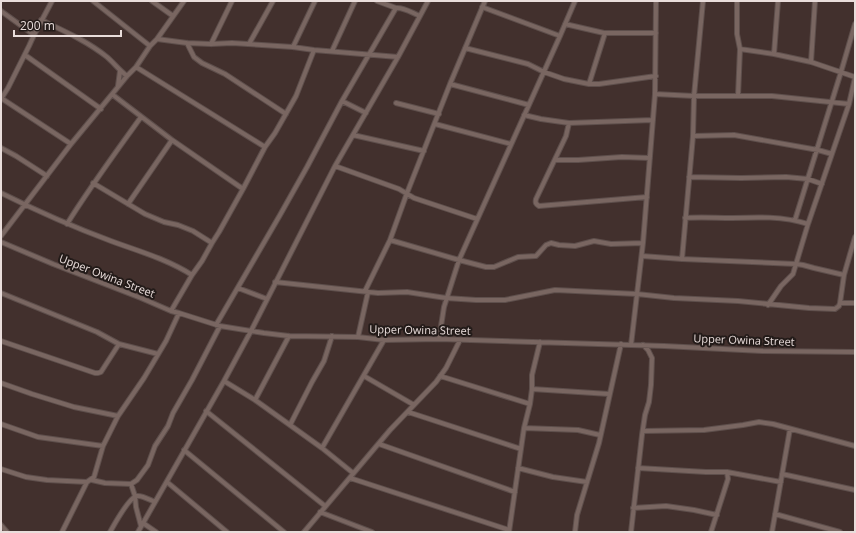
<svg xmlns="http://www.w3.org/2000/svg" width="856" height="533" viewBox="0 0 856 533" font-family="'Open Sans',sans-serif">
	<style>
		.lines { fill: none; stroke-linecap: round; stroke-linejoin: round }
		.minor-casing { stroke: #5e4f4c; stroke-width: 6 }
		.minor { stroke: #796661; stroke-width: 4 }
		.labels { text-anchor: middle; stroke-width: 4; stroke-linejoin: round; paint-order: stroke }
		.street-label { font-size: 11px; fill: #e9dddb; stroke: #231b19 }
	</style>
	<rect width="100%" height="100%" fill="#42302d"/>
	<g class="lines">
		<defs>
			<path id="minor" d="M93 1 150 46
				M152 1 173 16
				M377 1 396 8
				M737 1V34L740 49 738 96
				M482 7 560 36
				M1 11 34 35
				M41 20C64 31 87 41 107 57 114 63 119 70 127 76
				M565 24 604 33H656
				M157 39 187 43 211 44 232 43 293 47 314 50 398 57
				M187 43 194 57 202 63 225 74 286 114
				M211 44 232 1
				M249 44 273 1
				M293 47 315 1
				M465 48 528 64 544 72 564 79 589 84H599L656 76
				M740 49 774 54 811 62 855 77
				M332 51 355 1
				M774 54 778 1
				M25 55 101 109
				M811 62 815 1
				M136 67 265 147
				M450 84 529 105
				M589 84 605 33
				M118 86 120 71
				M655 94 694 96H772L849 104
				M113 95 172 140 243 189
				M1 98 71 144
				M1 99 8 88 29 46 34 35 52 1
				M342 101 396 8C404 7 412 13 420 16
				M396 103 439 114
				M524 115 541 119 569 123 653 120
				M569 123 566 136 536 199C535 203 536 204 539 206L647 197
				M435 124 511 144
				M353 135 424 151
				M693 136 734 135 818 150 832 154
				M1 148 16 156 47 176
				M556 160H578L622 157 650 158
				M335 166 399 189 414 198 477 219
				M689 177 741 178 786 177 808 179 822 184
				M93 183 145 214 164 222 178 225 193 231 212 243
				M1 193C37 211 73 227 111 241 138 251 167 259 192 275L171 311
				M128 204 172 140
				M685 218C701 217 716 218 732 218 757 217 783 216 808 224
				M795 220 841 72 855 24
				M67 224C90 187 116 152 141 117
				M1 236 71 144 127 76 136 67 150 46 157 39 184 1
				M390 240 459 260 486 267H494L518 257 536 256 546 245 551 243 559 245 575 246 594 241 611 244 643 243
				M1 242 53 264 141 298 171 311 179 313 220 326 264 333 289 336 358 337 384 340 439 339 664 346 762 351 855 352
				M642 256 682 259 796 264 803 265 814 268 844 275
				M682 259 693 136 694 96 703 1
				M192 275 202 261 212 243 219 232 243 189 265 147 275 133 296 96 314 50
				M275 282 378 293 407 292 446 298 476 300H505L555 290 637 294 674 298 738 301 809 308 835 309 839 306 840 303H855
				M238 288 267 299
				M365 291 390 240 407 193 450 84 485 1
				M1 293 97 332 119 344 158 354
				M840 303 844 275 855 237
				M768 305 781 286 793 274 808 224 849 104 855 78
				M216 325 280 215 307 167 342 101 366 113
				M289 336 255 400 322 448 353 473
				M358 337 368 292
				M439 339 444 307 459 260 560 36 575 1
				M1 341 95 373H98L101 372 119 344
				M631 345 643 243 655 94 656 1
				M364 376 414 405
				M440 376 530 404
				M224 381 255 400
				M1 383 32 394 74 407 118 416
				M532 389 609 394
				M206 411 325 506
				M408 412 521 449
				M1 424 38 437 103 446
				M290 425 312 382 324 361 332 336
				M524 428 578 430 600 435
				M643 431 704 430 743 425 759 422 773 424 855 446
				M379 444 515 492
				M322 448 384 340
				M184 450 284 532
				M518 468 553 477 587 482
				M638 468 706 472H727L728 479 711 532
				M1 469 26 477 47 480 87 482
				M727 472 781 482
				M782 474 855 490
				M350 478 509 530
				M92 480 105 483 131 484 137 480 148 465 155 446 168 426 173 413 192 380 220 326
				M167 482 227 532
				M131 484 135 496 136 507 141 526
				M633 508 666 506 694 510 717 515
				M320 512 372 532
				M775 514 840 532
				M143 523 156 532
				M1 525 7 532
				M62 532 87 482 94 477 103 446 118 416 144 378 166 341 179 313
				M110 532C114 525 129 497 137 496 142 495 150 500 155 502
				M138 532 224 381 251 331 335 166 398 57 428 1
				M304 532 390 430 436 382 446 368 460 340
				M509 532 524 428 530 404 532 389V375L540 342
				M575 532 577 515 599 443 621 344
				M631 532 642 435 645 415 649 402 651 385 652 358 648 350 643 345
				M772 532 790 429"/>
		</defs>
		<use href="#minor" class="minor-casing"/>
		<use href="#minor" class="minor"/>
	</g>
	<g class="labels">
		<g class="street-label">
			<text transform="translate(107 276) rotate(21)" y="4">Upper Owina Street</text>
			<text transform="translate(420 330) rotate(1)" y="4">Upper Owina Street</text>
			<text transform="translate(744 340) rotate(2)" y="4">Upper Owina Street</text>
		</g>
	</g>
	<rect width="856" height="533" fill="none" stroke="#e9dddb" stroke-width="4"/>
	<path d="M14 30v6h107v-6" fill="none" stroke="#e9dddb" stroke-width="2"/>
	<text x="20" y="30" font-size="12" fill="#e9dddb" stroke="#231b19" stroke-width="3" paint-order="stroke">200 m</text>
</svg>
